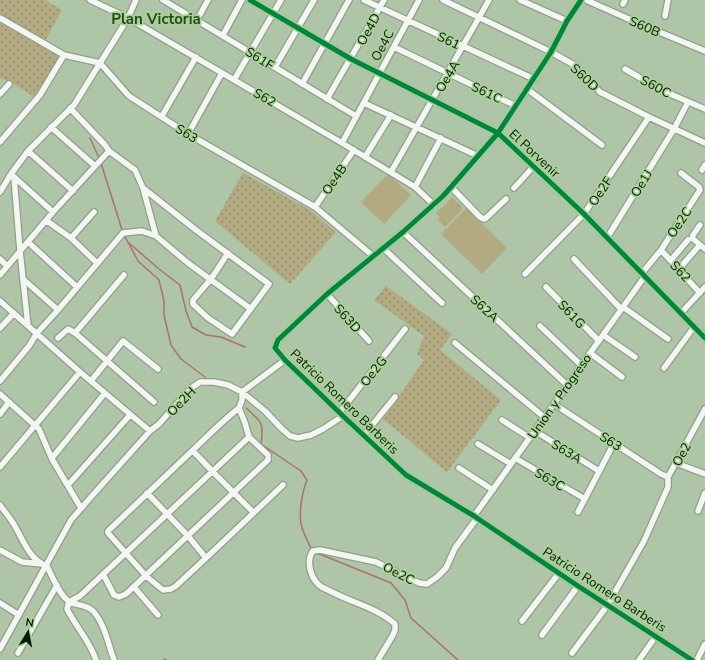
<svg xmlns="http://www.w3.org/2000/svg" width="705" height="660" viewBox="0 0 705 660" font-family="'Nunito Sans',sans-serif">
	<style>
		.grass { fill: url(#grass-dots) }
		.park { fill: url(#park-tufts) }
		.pitch { fill: #b2aa80 }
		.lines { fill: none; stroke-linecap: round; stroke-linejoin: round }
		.stream { stroke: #ac716d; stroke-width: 1.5 }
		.minor-casing { stroke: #8ea088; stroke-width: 8 }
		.minor { stroke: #f3f6f2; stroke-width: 5.5 }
		.cycleway-casing { stroke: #a9d29a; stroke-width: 8 }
		.cycleway { stroke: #00873e; stroke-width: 5 }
		.labels { text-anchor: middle; stroke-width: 3.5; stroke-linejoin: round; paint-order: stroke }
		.street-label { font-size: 13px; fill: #0a1905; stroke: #a9d29a }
		.quarter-label { font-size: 15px; font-weight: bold; fill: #274a17; stroke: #a9d29a }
	</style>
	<defs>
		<pattern id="grass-dots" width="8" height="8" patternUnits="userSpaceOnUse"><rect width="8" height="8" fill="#b2aa80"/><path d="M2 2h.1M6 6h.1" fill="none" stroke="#8f8a67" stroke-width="1.8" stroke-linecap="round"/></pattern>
		<pattern id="park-tufts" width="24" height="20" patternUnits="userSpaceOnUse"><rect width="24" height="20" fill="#b2aa80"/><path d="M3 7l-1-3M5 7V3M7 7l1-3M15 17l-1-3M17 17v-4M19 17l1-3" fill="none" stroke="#8f8a67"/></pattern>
	</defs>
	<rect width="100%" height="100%" fill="#afc5a7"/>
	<path class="grass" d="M0 0H45L62 10 45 41 0 15Z
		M0 21 61 56 34 96C23 91 12 81 0 78Z
		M243 173 310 210 336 232 290 284 215 221Z
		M386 286 452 334 440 350 501 400 447 472 383 419 424 360 417 354 424 336 374 300Z"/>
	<path class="park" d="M452 197 463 208 456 216 445 205Z"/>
	<path class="pitch" d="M388 174 411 195 384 224 361 202Z
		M445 205 456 216 445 227 438 220 440 218 436 213Z
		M466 208 507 248 482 274 441 234Z"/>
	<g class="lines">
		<path class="stream" d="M90 138 100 160
			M101 163 123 233 138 261 159 280 164 301V315L171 345 181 359 205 377
			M129 243 159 269 180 285 186 311 192 327 206 335 221 337 245 347
			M246 408C262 422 264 423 261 444L301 471 307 480C302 492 299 511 301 524 303 533 308 542 312 550
			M317 553 391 583 405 600 411 618 458 660
			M164 660V659L166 660"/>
		<defs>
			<path id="minor" d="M90 0 128 18 342 143 415 187 433 204
				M163 0 356 116
				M250 0 351 59 498 133 584 214 705 338
				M364 0 534 79
				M443 0 551 52 576 66 600 92 649 117 705 143
				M520 0 567 21
				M581 0 567 21 551 52 498 133 451 187 443 196 403 232 327 294 278 340 275 348 285 360 343 416 406 475 474 516 578 586 692 660
				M586 0 640 24 705 51
				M623 4 625 0
				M665 16 668 0
				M0 18 64 55 100 63 129 96 188 134 315 207 373 256
				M197 20 208 0
				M223 35 242 0
				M394 47 516 106
				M275 67 314 0
				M625 69 661 90 705 109
				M234 80 281 0
				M302 84 349 0
				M527 89 602 145
				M0 94 9 84
				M327 99 384 0
				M364 103 478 156
				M70 108 105 145 109 151 135 170 143 188 156 236 188 263 251 309
				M162 116 196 57
				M51 127 95 166
				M188 134 222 73
				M0 142 40 95 64 55
				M342 143 419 0
				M28 151 73 191
				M365 157 391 115
				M702 170 705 165
				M391 172 489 0
				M12 175 53 212
				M14 177 20 251 28 326
				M415 187 441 138
				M451 187 480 217 484 219 486 218 506 199
				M143 188 196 230 269 284 232 334 208 318 193 304V300L211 279 228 253
				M514 188 534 166
				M0 192 11 174 28 151 74 105 128 18 136 0
				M315 207 354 150
				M47 221 71 238 97 263
				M700 225 693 235 692 238 705 249
				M403 232 567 385
				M71 238 94 212
				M607 238 674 129 688 102
				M28 242 77 287
				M383 248 442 303
				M661 250 700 293
				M0 259 7 266
				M574 259 621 309
				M671 260 688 240
				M679 269 698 247
				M642 273 661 250 700 190 699 187 681 173
				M525 274 584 214 649 117
				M0 275 53 212 109 151
				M23 279 58 310
				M546 287 599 341
				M327 294 369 341
				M0 301 80 372 150 431
				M623 307 668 339
				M681 313 705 287
				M540 326 581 365
				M0 328 14 313
				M75 333 124 275
				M603 335 635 357
				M58 338 68 329 75 333 154 402
				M455 343 544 417
				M590 353 622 377
				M664 368 694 327
				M0 381 29 346 37 333 58 310 123 233 142 231 156 236
				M91 381 123 341 158 369
				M0 394 39 429 52 459 81 508
				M554 404 661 474 668 477
				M340 412 405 329
				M0 414 9 402
				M502 420 530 438
				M535 431 599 471
				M364 435 395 397
				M478 444 511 464
				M193 451 213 472 253 512
				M52 458 105 393
				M515 458 585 499
				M676 463 705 474
				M0 467 80 372
				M459 468 493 490
				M668 477 705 409
				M68 485 130 415
				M147 493 188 536 206 558 176 586 171 589 163 590 146 576 108 533V531C136 504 165 477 193 450 208 436 222 421 239 408
				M0 505C5 512 12 520 16 528 23 541 31 561 47 566 52 576 60 597 70 602 78 606 86 604 93 611 105 624 108 644 114 660
				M698 511 705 493
				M578 512 614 443
				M474 516 645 276
				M0 550 22 562 42 564
				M206 558 283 485
				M103 574 114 595 119 597 126 594 268 460V455L249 437
				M134 587 158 615
				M0 603 19 615
				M522 621 559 573
				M542 635 578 586
				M0 649 71 520 91 497 150 431 159 424 190 389 200 382H214L228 385 242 392 265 411 282 429 290 436 298 438 311 435 323 429 343 416
				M18 653 57 585
				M572 653 607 606 644 541 668 487V477
				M96 660C90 641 76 627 67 609L69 602 80 596 249 437 245 423 239 408 242 400V392L285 360
				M378 660 393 635 395 630V624C377 608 353 603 332 592 328 590 322 588 319 585 310 577 306 560 313 551L320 550 376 562 419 583 427 584 437 577 446 568 455 548 477 518
				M639 660 656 636
				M697 660 705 644"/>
		</defs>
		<use href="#minor" class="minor-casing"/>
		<use href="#minor" class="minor"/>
		<defs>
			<path id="cycleway" d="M250 0 351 59 498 133 584 214 705 338
				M581 0 567 21 551 52 498 133 451 187 443 196 403 232 327 294 278 340 275 348 285 360 343 416 406 475 474 516 578 586 692 660"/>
		</defs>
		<use href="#cycleway" class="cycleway-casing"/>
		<use href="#cycleway" class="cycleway"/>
	</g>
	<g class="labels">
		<g class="street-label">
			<text transform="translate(645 26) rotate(23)" y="5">S60B</text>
			<text transform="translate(368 29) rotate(-61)" y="5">Oe4D</text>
			<text transform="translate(449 40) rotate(25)" y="5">S61</text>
			<text transform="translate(382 45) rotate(-62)" y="5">Oe4C</text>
			<text transform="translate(260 58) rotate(32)" y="5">S61F</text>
			<text transform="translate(447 76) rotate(-60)" y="5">Oe4A</text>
			<text transform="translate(585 77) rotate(43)" y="5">S60D</text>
			<text transform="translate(656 86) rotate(28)" y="5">S60C</text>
			<text transform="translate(487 92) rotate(26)" y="5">S61C</text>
			<text transform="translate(265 97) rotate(30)" y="5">S62</text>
			<text transform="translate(187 133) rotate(32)" y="5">S63</text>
			<text transform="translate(535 153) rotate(43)" y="5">El Porvenir</text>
			<text transform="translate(334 179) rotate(-56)" y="5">Oe4B</text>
			<text transform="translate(641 183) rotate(-59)" y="5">Oe1J</text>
			<text transform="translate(600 191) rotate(-56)" y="5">Oe2F</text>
			<text transform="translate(679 222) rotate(-56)" y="5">Oe2C</text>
			<text transform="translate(681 271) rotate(47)" y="5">S62</text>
			<text transform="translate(485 308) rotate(43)" y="5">S62A</text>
			<text transform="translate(572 314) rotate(46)" y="5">S61G</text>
			<text transform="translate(348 318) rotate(48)" y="5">S63D</text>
			<text transform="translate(373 371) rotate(-52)" y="5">Oe2G</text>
			<text transform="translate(559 396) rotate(-55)" y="5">Union y Progreso</text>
			<text transform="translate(181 401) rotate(-46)" y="5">Oe2H</text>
			<text transform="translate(345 401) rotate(44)" y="5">Patricio Romero Barberis</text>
			<text transform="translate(611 441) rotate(33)" y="5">S63</text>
			<text transform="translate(567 451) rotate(32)" y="5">S63A</text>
			<text transform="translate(681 454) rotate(-61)" y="5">Oe2</text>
			<text transform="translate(550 479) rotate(30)" y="5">S63C</text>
			<text transform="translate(399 573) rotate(27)" y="5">Oe2C</text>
			<text transform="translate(605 589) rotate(33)" y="5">Patricio Romero Barberis</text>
		</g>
		<g class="quarter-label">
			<text x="156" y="24">Plan Victoria</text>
		</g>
	</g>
	<g transform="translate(28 632) rotate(10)" stroke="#a9d29a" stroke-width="3" paint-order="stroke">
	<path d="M0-3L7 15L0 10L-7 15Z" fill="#0a1905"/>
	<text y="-6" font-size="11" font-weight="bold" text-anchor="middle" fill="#0a1905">N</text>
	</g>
</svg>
